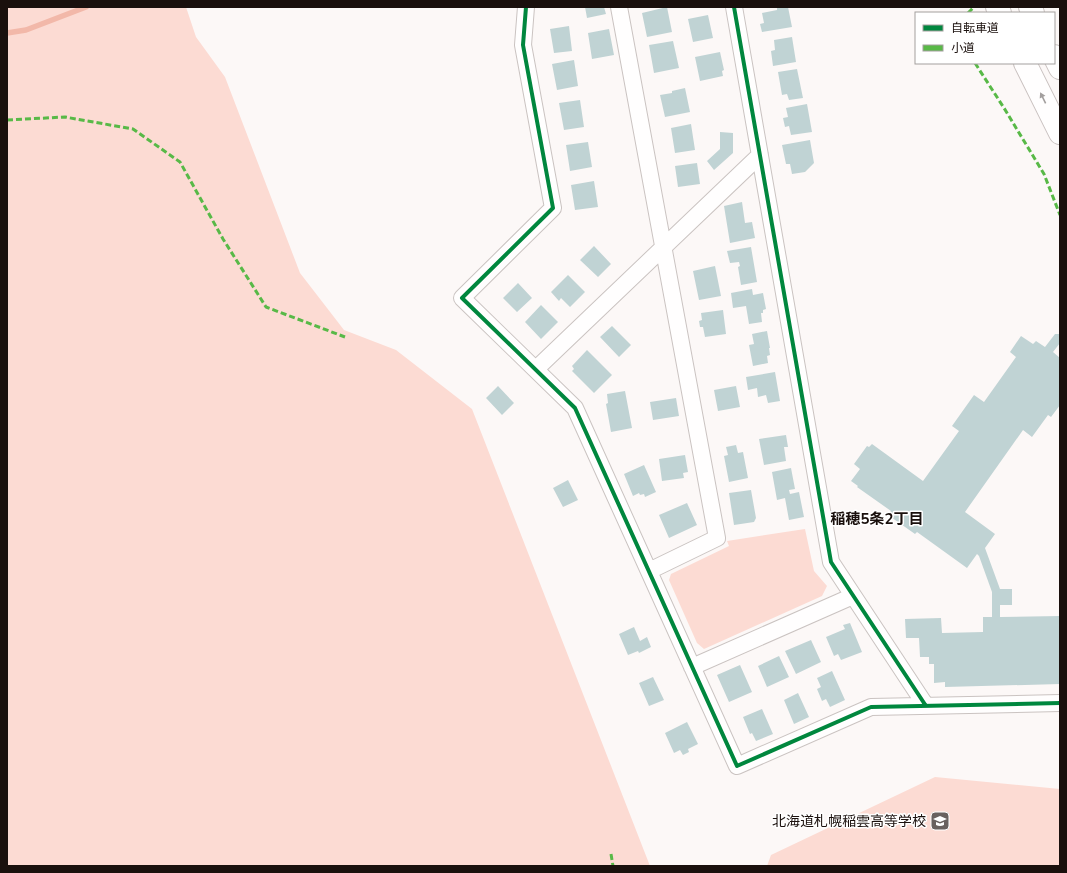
<svg xmlns="http://www.w3.org/2000/svg" width="1067" height="873" viewBox="0 0 1067 873" font-family="'Nunito Sans','Noto Sans JP',sans-serif">
	<style>
		.green { fill: #fcdbd3 }
		.lines { fill: none; stroke-linecap: round; stroke-linejoin: round }
		.stream { stroke: #f2b8a9; stroke-width: 5.5 }
		.building { fill: #c0d3d4 }
		.minor-casing { stroke: #cac3c1; stroke-width: 18 }
		.motorway-casing { stroke: #cac3c1; stroke-width: 24 }
		.minor { stroke: #fffefe; stroke-width: 16 }
		.motorway { stroke: #fffefe; stroke-width: 22 }
		.quiet { stroke: #58b947; stroke-width: 3; stroke-dasharray: 6 3; stroke-linecap: butt }
		.cycleway-casing { stroke: #fff; stroke-width: 6 }
		.cycleway { stroke: #00873e; stroke-width: 4 }
		.oneway { fill: #a39f9e }
		.labels { text-anchor: middle; stroke-width: 3; stroke-linejoin: round; paint-order: stroke }
		.poi-label { font-size: 14px; fill: #1a100d; stroke: #fff; text-anchor: end }
		.neighbourhood-label { font-size: 15px; font-weight: bold; fill: #1a100d; stroke: #fff }
	</style>
	<rect width="100%" height="100%" fill="#fcf8f7"/>
	<path class="green" d="M7 7H186L196 37 225 77 300 273 344 330 396 350 472 409 650 866H7Z
		M805 529 814 571 827 586 822 596 704 649 697 643 669 580 671 574 729 546 727 541Z
		M935 777 1060 789V866H767L771 855Z"/>
	<g class="lines">
		<path class="stream" d="M7 33 26 30 86 7"/>
	</g>
	<path class="building" d="M585 7H604L606 14 587 18Z
		M667 7 672 32 647 37 642 13Z
		M777 7H788L792 27 762 32 760 24 764 23 762 13 777 10Z
		M708 15 713 38 693 42 688 19Z
		M569 26 572 51 554 53 550 29Z
		M609 29 614 55 592 59 588 33Z
		M792 37 796 62 773 66 771 51 775 50 774 40Z
		M673 41 679 68 654 73 649 45Z
		M720 52 724 70 722 71 723 76 700 81 695 57Z
		M574 60 578 86 557 90 552 64Z
		M797 69 803 98 789 100 787 94 782 95 778 72Z
		M685 88 690 112 665 117 660 95 672 93V91Z
		M580 100 584 127 564 130 559 103Z
		M807 104 812 132 791 135 789 126 785 127 783 118 788 117 786 108Z
		M691 124 695 150 675 153 671 128Z
		M720 132 733 133V153L714 170 707 161 720 149Z
		M810 140 814 163 805 172 792 174 790 164H786L782 145Z
		M588 142 592 167 570 171 566 145Z
		M697 163 700 184 678 187 675 166Z
		M594 181 598 207 575 210 571 185Z
		M742 202 745 223 752 222 755 238 730 243 724 206Z
		M594 246 611 264 598 277 580 260Z
		M751 247 757 282 741 285 738 267 740 266 739 262 730 263 727 251Z
		M715 266 721 296 699 300 693 271Z
		M568 275 585 292 570 307 561 298 559 301 551 292Z
		M518 283 532 298 517 312 503 298Z
		M752 289 753 295 763 293 766 309 763 310V313H761L762 322 749 324 746 306 733 308 731 293Z
		M541 305 558 322 541 339 525 322Z
		M723 310 726 334 705 337 703 327H700L699 321 702 320 701 313Z
		M612 326 631 345 619 357 600 337Z
		M767 331 770 348H769L770 355 767 356 768 363 753 366 749 345 754 344 752 334Z
		M1055 334H1060V343L1053 352 1060 358V405L1051 417 1048 415 1032 437 1023 430 965 512 995 534 985 548 1000 589H1012V605H1000V617L1060 616V684L945 687V682L934 683V664H929V657H920L919 638H906L905 619 941 618 942 633 983 632V617H992V592L979 556 977 554 967 568 917 532 915 534 888 515 891 511 857 487 858 486 851 481 860 469 854 464 867 446 869 447 872 444 923 481 959 431 952 426 974 395 984 402 1016 357 1010 352 1021 336 1033 344 1036 341 1045 347Z
		M587 350 612 375 594 393 572 371 574 369 572 366Z
		M775 372 780 401 768 403 766 395 758 397 757 388 748 390 746 377Z
		M498 386 514 403 502 415 486 398Z
		M736 386 740 407 718 411 714 390Z
		M625 391 632 428 611 432 606 404 608 403 607 394Z
		M676 398 679 416 653 420 650 402Z
		M786 435 788 447H784L786 461 764 465 759 439Z
		M736 445 738 453 743 452 748 478 729 482 724 456 728 455 726 447Z
		M685 455 688 472 683 473 684 478 662 481 659 459Z
		M644 465 656 492 645 497 644 494 640 495 639 493 633 496 624 474Z
		M791 468 795 489 789 490 790 494 799 492 804 517 789 520 785 498 777 500 772 472Z
		M568 480 578 500 563 507 553 488Z
		M751 490 756 518 754 522 734 525 729 493Z
		M687 503 697 525 669 538 659 515Z
		M850 623 862 652 841 660 838 654 834 656 826 637 845 629 843 625Z
		M634 627 640 641 647 637 651 647 639 653 638 651 628 655 619 634Z
		M811 640 821 662 796 674 785 651Z
		M779 656 789 677 767 687 758 666Z
		M740 665 752 692 729 702 717 675Z
		M832 671 845 700 830 707 826 699 822 701 817 689 821 687 817 678Z
		M653 677 664 700 649 706 639 683Z
		M798 693 809 717 794 724 784 700Z
		M762 709 773 734 756 741 752 733 750 734 743 717Z
		M687 722 698 744 688 749 689 752 683 755 680 750 674 753 665 733Z"/>
	<g class="lines">
		<defs>
			<path id="minor" d="M526 7 523 45 553 208 462 298 575 408 737 766 871 707 1060 703
				M619 7 717 538 649 571
				M734 7 831 562 926 706
				M536 369 760 155
				M692 667 853 596"/>
			<path id="motorway" d="M997 7 1000 13
				M1030 7 1033 13
				M1054 56 1060 68
				M1025 63 1060 133"/>
		</defs>
		<use href="#minor" class="minor-casing"/>
		<use href="#motorway" class="motorway-casing"/>
		<use href="#minor" class="minor"/>
		<use href="#motorway" class="motorway"/>
		<path class="quiet" d="M968 13 974 7
			M975 63 1004 108 1044 174 1060 215
			M7 120 65 117 133 129 180 162 223 239 266 307 345 337
			M611 854 613 866"/>
		<defs>
			<path id="cycleway" d="M526 7 523 45 553 208 462 298 575 408 737 766 871 707 1060 703
				M734 7 831 562 926 706"/>
		</defs>
		<use href="#cycleway" class="cycleway-casing"/>
		<use href="#cycleway" class="cycleway"/>
	</g>
	<defs><path id="oneway-solid" d="M-6-.8H1V-3.2L6.5 0L1 3.2V.8H-6Z"/></defs>
	<use class="oneway" href="#oneway-solid" transform="translate(1043 98) rotate(-116)"/>
	<defs>
		<symbol id="school-square" viewBox="-11 -11 22 22"><rect x="-9" y="-9" width="18" height="18" rx="4" fill="#69615f" stroke="#fff"/><path d="M0-5L7-2L0 1L-7-2ZM-4 1L0 2.5L4 1V4Q0 6-4 4Z" fill="#fff"/></symbol>
	</defs>
	<g fill-rule="evenodd">
		<use href="#school-square" x="929" y="810" width="22" height="22"/>
	</g>
	<g class="labels">
		<g class="poi-label">
			<text x="926" y="826">北海道札幌稲雲高等学校</text>
		</g>
		<g class="neighbourhood-label">
			<text x="877" y="524">稲穂5条2丁目</text>
		</g>
	</g>
	<rect width="1067" height="873" fill="none" stroke="#1a100d" stroke-width="16"/>
	<rect x="915" y="12" width="140" height="52" fill="#ffffff" stroke="#a39f9e"/>
	<rect x="923" y="25" width="20" height="6" fill="#00873e" stroke="#a39f9e"/>
	<text x="951" y="32" font-size="12" fill="#1a100d">自転車道</text>
	<rect x="923" y="45" width="20" height="6" fill="#58b947" stroke="#a39f9e"/>
	<text x="951" y="52" font-size="12" fill="#1a100d">小道</text>
</svg>
